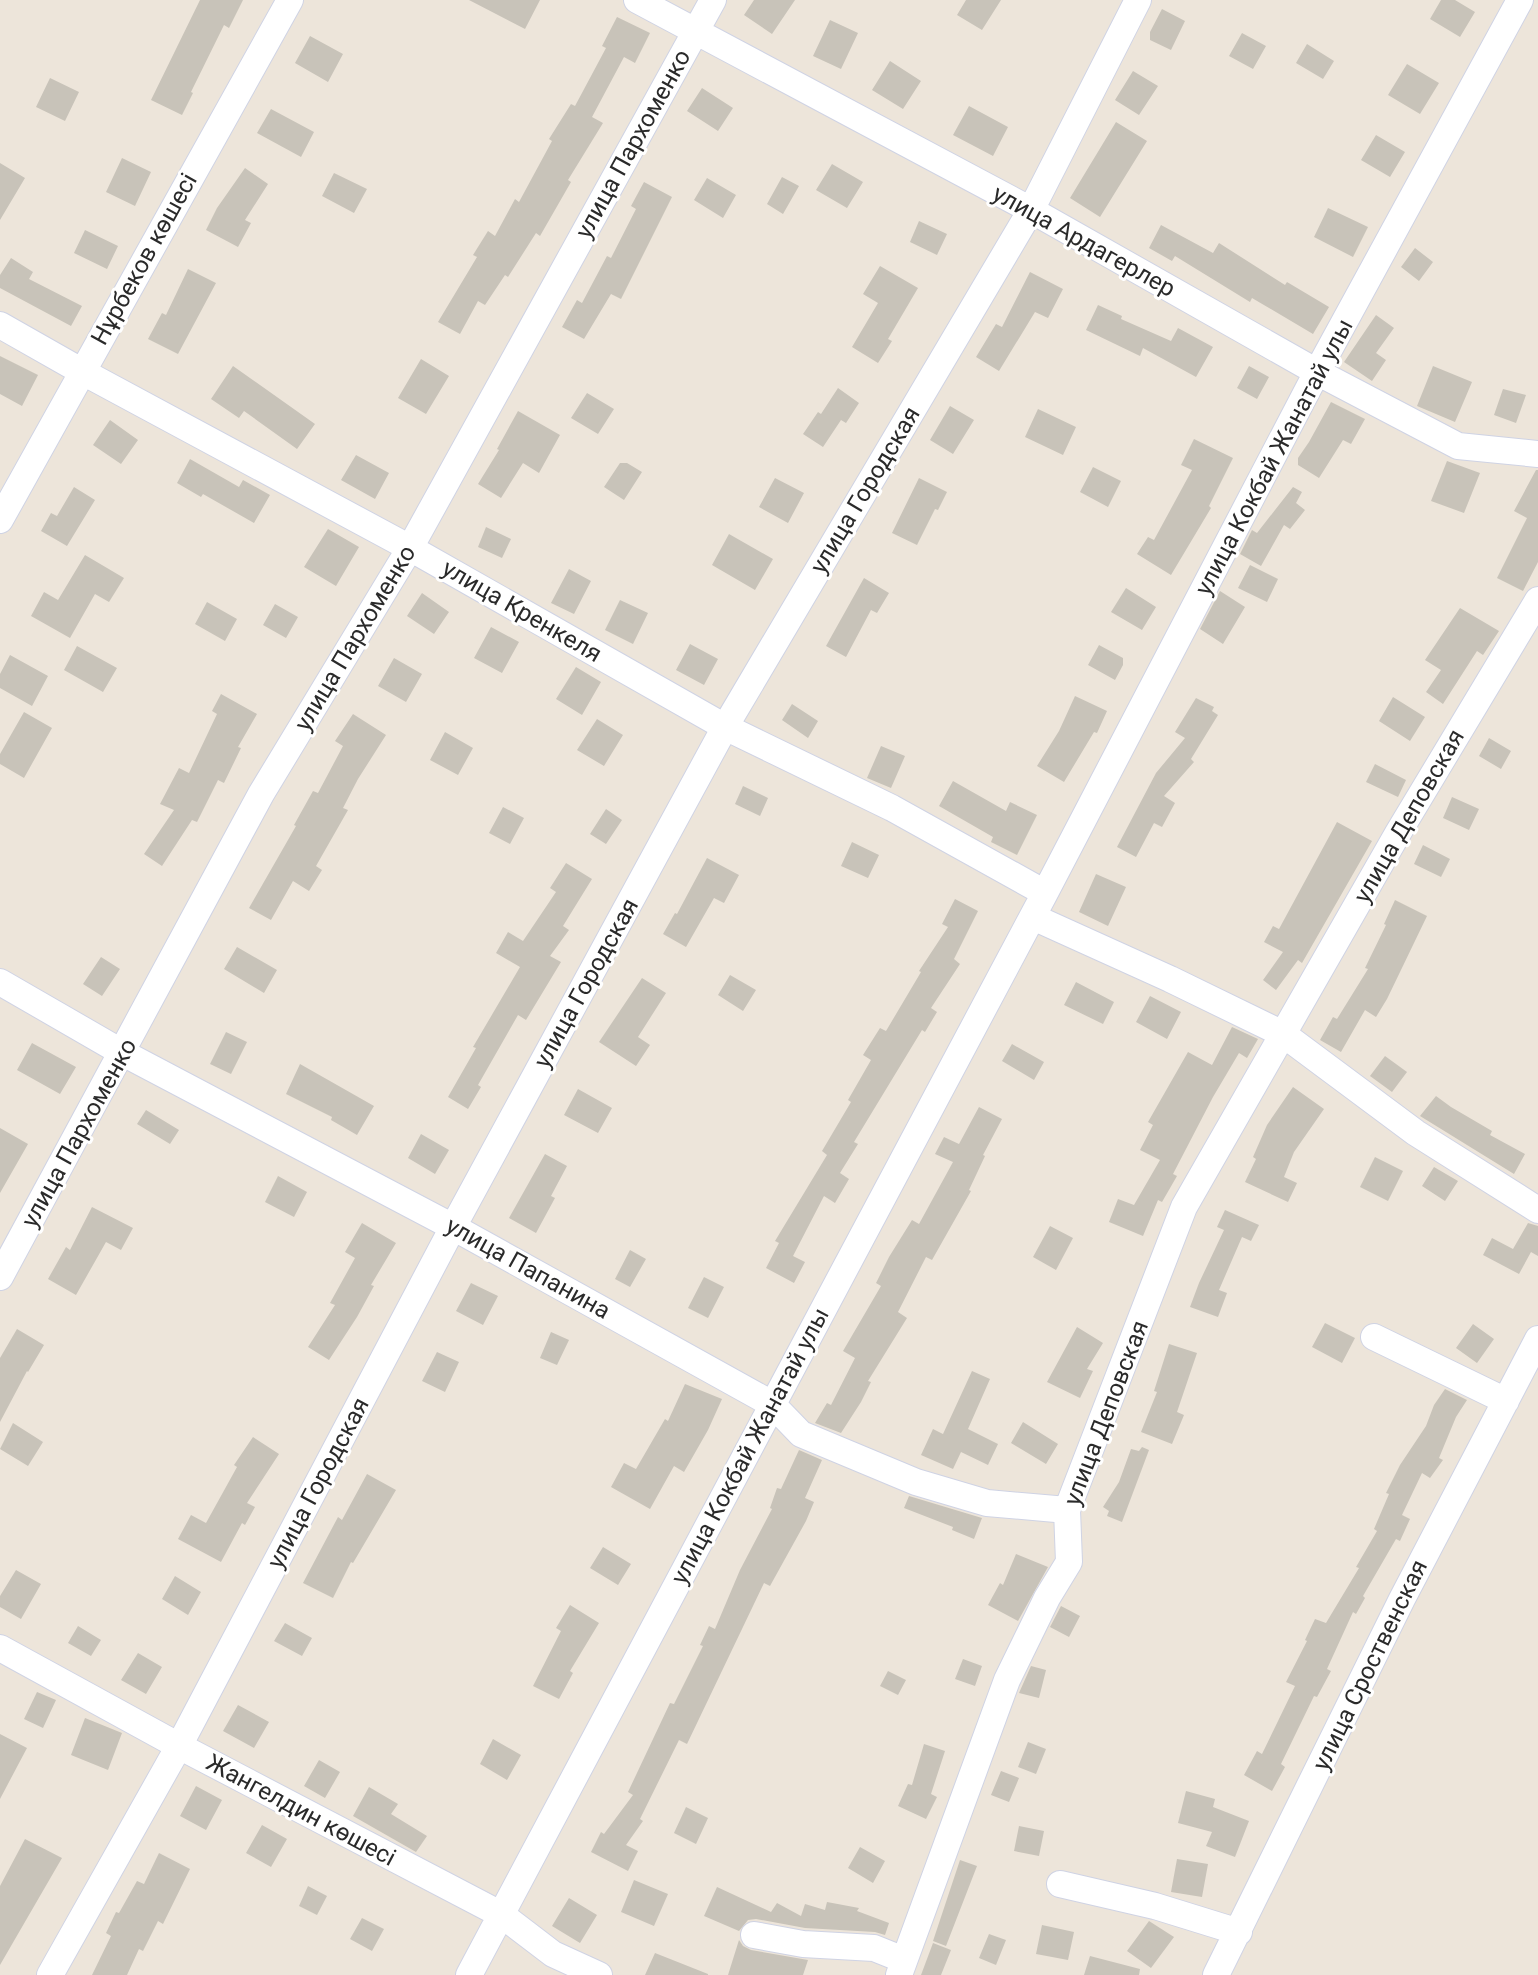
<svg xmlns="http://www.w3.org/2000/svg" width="1538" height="1975" viewBox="0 0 1538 1975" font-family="Roboto,sans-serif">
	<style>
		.building { fill: #c8c3b9 }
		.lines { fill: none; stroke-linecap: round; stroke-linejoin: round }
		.street-casing { stroke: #cfd3e4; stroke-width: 28 }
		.street { stroke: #fff; stroke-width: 26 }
		.labels { text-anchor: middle; stroke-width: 6; stroke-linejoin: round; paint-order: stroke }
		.street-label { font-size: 24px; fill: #2a2a2a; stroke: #fff }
	</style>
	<rect width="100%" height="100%" fill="#ede5da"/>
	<path class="building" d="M200 0H243L229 28 224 25 191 92 193 93 182 115 151 100Z
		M469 0H540L525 29Z
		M754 0H795L772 34 744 15Z
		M966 0H1001L982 30 957 15Z
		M1441 0H1455L1475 12 1460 37 1430 19Z
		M1162 9 1185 21 1171 50 1150 40V32Z
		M617 17 650 33 635 63 624 57 592 117 603 123 568 180 571 182 540 236 536 233 508 277 505 275 485 305 478 301 460 334 438 322 477 257 473 255 488 231 495 236 515 199 519 202 552 141 549 139 571 104 575 106 606 48 602 46Z
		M830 20 858 33 841 69 813 56Z
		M1242 33 1266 46 1253 69 1229 56Z
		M310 36 343 54 328 82 295 63Z
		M1307 44 1334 61 1323 79 1296 63Z
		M890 61 921 81 903 109 872 90Z
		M1407 64 1439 83 1420 114 1388 95Z
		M1133 71 1158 86 1139 115 1115 100Z
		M50 78 79 92 65 121 36 107Z
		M702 88 733 108 718 131 687 111Z
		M969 106 1008 127 993 156 953 135Z
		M271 109 314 132 301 157 257 133Z
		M1116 122 1147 141 1100 217 1070 198Z
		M1376 135 1405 152 1390 177 1361 160Z
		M122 158 151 172 135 206 106 192Z
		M0 163 25 178 0 220Z
		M832 164 863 182 847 208 816 190Z
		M245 168 268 184 245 220 251 223 238 247 206 230 217 208Z
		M334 173 367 189 354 213 322 196Z
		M782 177 799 186 783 214 767 204Z
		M707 178 736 195 723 218 694 200Z
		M644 182 672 197 621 299 611 294 584 339 562 327 577 300 582 303 607 256 611 258 636 209 631 206Z
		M1328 208 1368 227 1353 257 1314 237Z
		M919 221 947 234 937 255 910 242Z
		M1161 225 1213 253 1219 243 1285 285 1287 282 1329 307 1313 334 1252 298 1250 302 1175 256 1172 261 1149 248Z
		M85 230 118 246 107 269 74 253Z
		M1415 248 1433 262 1419 281 1401 267Z
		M11 258 33 272 29 279 82 306 71 326 0 288V275Z
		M880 266 918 288 888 339 892 341 878 363 852 347 878 303 863 294Z
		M188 269 216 283 178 354 148 339 162 313 166 315Z
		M1030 272 1063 289 1048 318 1035 312 999 371 976 357 996 324 1002 327Z
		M1098 305 1122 316 1121 319 1171 341 1178 328 1213 347 1196 377 1143 348 1140 356 1086 330Z
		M1376 315 1394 328 1376 353 1386 360 1372 381 1344 362Z
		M0 356 38 375 22 406 0 394Z
		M421 359 449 376 426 414 398 398Z
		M233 366 315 424 297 449 244 411 239 418 211 399Z
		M1249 366 1269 377 1257 399 1237 388Z
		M1433 366 1472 382 1455 422 1417 406Z
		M838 388 859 403 846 423 841 420 823 447 803 434 818 412 821 414Z
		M1503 389 1526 395 1516 423 1494 415Z
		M587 393 614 409 598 434 571 418Z
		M1331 402 1365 419 1351 444 1343 440 1319 478 1298 465V458L1309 442Z
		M950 406 974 420 953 454 930 440Z
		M1038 409 1076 427 1063 455 1025 437Z
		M518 411 560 435 539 473 523 463 501 498 478 484 499 450 497 449Z
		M110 420 138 440 121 464 93 445Z
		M1194 439 1233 458 1209 506 1211 508 1171 575 1137 554 1148 537 1154 540 1192 470 1181 465Z
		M356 455 389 473 375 499 341 480Z
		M190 459 239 487 243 480 270 495 254 523 203 494 201 497 177 483Z
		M1447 461 1480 473 1464 513 1431 501Z
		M620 463H627L642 472 624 500 604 487Z
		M1093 467 1121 481 1108 507 1080 492Z
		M1536 470H1538V562L1523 591 1497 578 1527 518 1514 511Z
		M775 478 804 493 788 523 759 507Z
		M919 478 947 492 938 510 935 509 917 545 892 533Z
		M74 487 95 500 67 546 41 531 51 513 57 516Z
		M1293 487 1302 492 1296 503 1305 510 1290 529 1284 525 1261 566 1240 554 1252 530 1257 533Z
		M486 527 511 539 502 558 478 547Z
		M328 529 359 547 336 586 304 567Z
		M729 534 773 559 755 590 712 565Z
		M85 555 124 578 109 602 95 594 70 638 31 616 44 592 58 600Z
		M1250 565 1278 579 1267 602 1238 588Z
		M569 569 591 581 574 614 551 603Z
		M864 578 889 593 877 613 871 610 846 657 826 646Z
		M1126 588 1156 607 1142 630 1111 612Z
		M1220 591 1245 607 1223 644 1200 629Z
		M422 593 449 612 434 634 407 616Z
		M620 600 648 613 633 644 605 630Z
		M207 602 237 619 225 641 195 624Z
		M275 604 298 617 286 638 263 625Z
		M1460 608 1499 631 1483 655 1477 651 1443 704 1426 692 1441 670 1425 660Z
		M491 627 519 642 502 673 474 658Z
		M690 644 718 659 704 685 676 670Z
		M1099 645 1123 658V665L1115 680 1088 665Z
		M77 646 117 668 103 692 64 670Z
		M10 655 48 676 32 706 0 688V674Z
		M394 658 422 674 406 702 378 686Z
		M576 667 601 682 582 715 556 699Z
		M221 694 257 714 238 747 241 748 224 783 218 780 197 822 192 820 162 866 144 854 174 810 160 804 179 768 189 773 217 714 212 711Z
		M1075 696 1107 711 1097 733 1094 732 1064 782 1037 766 1059 731Z
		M1393 697 1425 717 1410 741 1379 721Z
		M1196 698 1214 707 1212 711 1218 715 1191 759 1194 762 1164 796 1175 803 1162 827 1154 823 1136 857 1117 847 1156 773 1185 738 1175 732Z
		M792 704 818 721 808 738 782 720Z
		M24 712 52 728 24 778 0 764V754Z
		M353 714 386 735 358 779 343 808 348 810 316 866 322 870 309 891 293 881 271 920 249 908 296 826 294 825 313 791 318 793 343 746 335 741Z
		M597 719 623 735 604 766 577 750Z
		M445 732 473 748 458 775 430 760Z
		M1489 738 1511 751 1501 769 1479 756Z
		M881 746 905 756 891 788 867 778Z
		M1375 764 1406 780 1398 797 1366 782Z
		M953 781 1006 811 1010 802 1037 815 1017 855 991 842 993 837 939 806Z
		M743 786 768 798 760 816 735 804Z
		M1452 797 1479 809 1469 830 1443 818Z
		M503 807 524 818 510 844 489 833Z
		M606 809 622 820 606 844 590 834Z
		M1337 822 1372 841 1302 963 1298 960 1276 990 1263 980 1283 952 1264 942 1273 926 1279 929Z
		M852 842 879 855 868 878 841 866Z
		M1423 845 1450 859 1441 877 1414 864Z
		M707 858 739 875 724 903 714 898 686 947 663 934 675 913 677 914Z
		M566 863 592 879 563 926 569 930 550 956 561 962 526 1020 518 1015 478 1085 481 1087 468 1109 448 1097 476 1048 473 1047 520 967 496 953 508 932 523 941 556 892 550 888Z
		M1096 874 1126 887 1108 926 1079 912Z
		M955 899 978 911 954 959 960 964 931 1008 937 1012 925 1032 922 1030 854 1142 858 1144 840 1173 849 1179 835 1203 824 1196 793 1256 805 1262 794 1283 766 1268 779 1243 775 1241 827 1155 822 1151 851 1102 848 1100 871 1060 863 1055 880 1028 886 1031 921 972 919 971 948 927 942 924Z
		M1395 900 1427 916 1387 999 1376 1017 1365 1010 1341 1052 1320 1040 1333 1017 1337 1019 1368 969 1365 968 1386 925 1384 924Z
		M237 947 277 970 264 993 224 969Z
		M101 957 120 969 102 996 83 984Z
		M730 975 756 990 743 1011 718 995Z
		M642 978 666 993 638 1037 650 1045 636 1066 599 1042Z
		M1076 982 1114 1002 1103 1024 1064 1005Z
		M1150 996 1181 1012 1167 1039 1136 1022Z
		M1232 1027 1258 1039 1247 1058 1239 1053 1213 1097 1173 1174 1177 1176 1162 1202 1158 1200 1143 1236 1109 1222 1118 1199 1134 1205 1160 1160 1140 1150 1153 1125 1148 1122 1188 1052 1212 1065Z
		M226 1032 247 1042 231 1074 210 1064Z
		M32 1043 76 1067 60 1094 17 1070Z
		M1012 1044 1044 1062 1034 1080 1002 1061Z
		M1385 1056 1407 1072 1392 1092 1370 1076Z
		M300 1064 374 1106 357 1135 331 1120 332 1117 286 1094Z
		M1293 1087 1324 1109 1294 1152 1284 1177 1297 1183 1288 1202 1245 1182 1256 1159 1253 1157 1267 1125Z
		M578 1089 612 1108 598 1133 564 1115Z
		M1436 1096 1451 1107 1492 1131 1490 1135 1525 1154 1514 1174 1420 1116Z
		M979 1107 1002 1119 983 1155 985 1156 969 1190 971 1191 932 1260 926 1257 898 1312 907 1318 868 1381 871 1382 861 1402 841 1433 815 1423 827 1403 831 1405 855 1358 843 1351 881 1286 876 1283 889 1257 912 1220 919 1224 953 1162 935 1154 944 1137 959 1144Z
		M146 1110 179 1130 170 1144 137 1124Z
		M0 1128 28 1144 0 1193Z
		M421 1134 449 1150 435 1174 408 1158Z
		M545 1154 567 1166 551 1196 555 1198 536 1233 509 1218Z
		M1375 1157 1403 1171 1388 1201 1360 1187Z
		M1434 1167 1458 1181 1445 1201 1422 1186Z
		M278 1176 307 1192 294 1217 265 1202Z
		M92 1207 133 1228 121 1250 106 1242 76 1295 48 1279 66 1247 70 1250Z
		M1225 1210 1259 1225 1251 1241 1242 1237 1219 1290 1227 1293 1218 1317 1190 1307 1199 1283 1224 1230 1217 1227Z
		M362 1223 396 1243 371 1285 374 1286 357 1317 329 1360 308 1347 335 1305 330 1303 355 1258 345 1252Z
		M1528 1223 1538 1226V1256L1531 1252 1519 1274 1483 1255 1492 1238 1513 1249Z
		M1050 1226 1073 1238 1056 1270 1033 1257Z
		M630 1250 646 1259 630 1287 615 1279Z
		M704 1277 724 1287 708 1318 688 1308Z
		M471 1283 498 1296 483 1325 456 1311Z
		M1325 1323 1355 1338 1342 1363 1312 1347Z
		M1473 1324 1494 1339 1477 1363 1456 1348Z
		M1077 1327 1103 1343 1087 1369 1093 1371 1080 1398 1047 1382Z
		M17 1329 44 1345 28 1372 27 1371 0 1422V1358Z
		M551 1332 569 1340 557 1365 540 1358Z
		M1169 1344 1197 1353 1177 1412 1184 1415 1172 1444 1141 1432 1157 1392 1154 1391Z
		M437 1352 459 1362 445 1392 422 1381Z
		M972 1371 990 1379 968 1429 998 1444 988 1465 961 1452 953 1469 921 1455 933 1429 943 1434Z
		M685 1384 722 1399 708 1430 684 1472 674 1466 650 1509 611 1487 624 1463 636 1469 665 1419 668 1421Z
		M1445 1389 1467 1400 1456 1417 1439 1458 1443 1460 1430 1478 1422 1473 1402 1515 1410 1519 1400 1541 1396 1539 1363 1596 1365 1598 1356 1614 1353 1612 1327 1669 1331 1671 1317 1697 1314 1696 1281 1764 1285 1767 1272 1791 1244 1775 1257 1751 1262 1754 1295 1686 1286 1682 1307 1641 1305 1640 1315 1619 1326 1623 1359 1568 1356 1567 1377 1531 1374 1529 1389 1494 1386 1493 1400 1465 1426 1426 1434 1405Z
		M1023 1422 1058 1444 1046 1464 1011 1443Z
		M13 1423 43 1442 28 1466 0 1449Z
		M253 1437 279 1454 247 1503 255 1507 245 1525 242 1523 221 1562 178 1539 191 1515 206 1523 237 1467 234 1465Z
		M1142 1447 1149 1450 1122 1522 1107 1516 1109 1511 1103 1507 1119 1482 1131 1449 1139 1451Z
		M799 1450 822 1460 805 1498 814 1502 806 1521 770 1586 764 1583 687 1744 679 1740 640 1819 643 1821 626 1845 638 1851 628 1871 591 1852 601 1832 604 1834 633 1795 628 1792 670 1703 674 1704 703 1646 700 1645 709 1626 715 1629 740 1570 772 1509 770 1508 777 1488 781 1489Z
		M367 1474 396 1490 353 1563 351 1562 333 1598 303 1583 338 1517 342 1520Z
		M909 1496 982 1518 974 1539 952 1530 953 1527 904 1508Z
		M603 1547 631 1564 618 1585 590 1568Z
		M1016 1554 1048 1567 1018 1621 988 1605 1000 1583 1003 1585Z
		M16 1570 41 1584 21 1619 0 1607V1596Z
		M175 1576 201 1592 188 1615 162 1599Z
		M570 1605 599 1623 570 1671 573 1673 559 1699 533 1686 561 1631 556 1628Z
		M1061 1606 1080 1616 1069 1637 1050 1627Z
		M285 1623 312 1638 302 1656 274 1641Z
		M78 1626 101 1640 91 1656 68 1643Z
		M138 1653 162 1667 146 1694 121 1680Z
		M963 1659 982 1666 975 1686 955 1679Z
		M1031 1666 1046 1670 1039 1698 1019 1693Z
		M888 1671 906 1680 898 1695 880 1686Z
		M37 1692 56 1700 43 1728 24 1719Z
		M238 1705 269 1722 254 1748 223 1731Z
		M85 1718 122 1733 108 1770 71 1755Z
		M0 1734 27 1748 0 1799Z
		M493 1739 521 1755 507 1780 480 1764Z
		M1028 1742 1046 1749 1036 1774 1018 1767Z
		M924 1744 945 1751 931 1794 937 1797 926 1819 898 1806 908 1784 912 1785Z
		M319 1760 340 1772 325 1798 304 1786Z
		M1001 1771 1019 1778 1009 1802 991 1795Z
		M196 1786 222 1800 206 1830 180 1816Z
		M369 1787 398 1804 391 1814 427 1836 416 1852 353 1816Z
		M1186 1791 1215 1799 1213 1807 1249 1821 1235 1857 1206 1846 1212 1832 1178 1823Z
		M686 1807 708 1818 696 1844 674 1833Z
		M262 1825 287 1839 271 1867 246 1853Z
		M1019 1826 1044 1831 1039 1856 1014 1851Z
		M25 1839 62 1858 0 1965V1886Z
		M860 1847 885 1861 873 1883 848 1868Z
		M159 1853 190 1869 163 1924 158 1921 143 1951 139 1949 127 1975H92L111 1936 106 1933 116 1912 119 1913 137 1881 144 1884Z
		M1177 1859 1208 1864 1202 1897 1171 1892Z
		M960 1860 977 1866 946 1946 933 1941Z
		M634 1880 668 1894 654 1926 621 1912Z
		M308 1886 327 1896 317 1915 299 1906Z
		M717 1887 771 1912 777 1903 801 1916 805 1904 825 1910 827 1902 859 1908 857 1911 889 1923 885 1935 875 1932 805 1928 756 1919 748 1920 739 1931 704 1916Z
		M569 1898 597 1915 580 1943 552 1926Z
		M362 1918 384 1929 372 1951 350 1939Z
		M1149 1921 1174 1937 1151 1968 1127 1951Z
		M1042 1925 1074 1932 1068 1960 1036 1954Z
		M989 1934 1006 1940 996 1965 979 1958Z
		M739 1940 743 1946 751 1950 808 1960 803 1975H728Z
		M933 1943 951 1950 941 1975H921Z
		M655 1953 708 1974V1975H645Z
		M1090 1956 1140 1969 1139 1975H1084Z"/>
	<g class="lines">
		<defs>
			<path id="street" d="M637 0 1031 210 1317 372 1458 446 1538 454
				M0 325 81 371 410 548 725 727 892 808 1045 893
				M0 520 290 0
				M1033 917 1170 979 1283 1034 1416 1133 1538 1210
				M0 982 123 1053 453 1227 772 1404 801 1434 916 1482 987 1503 1067 1510
				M0 1277 261 794 410 548 713 0
				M1374 1337 1506 1401
				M0 1648 179 1746 502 1915 553 1954 599 1975
				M1060 1884 1155 1906 1239 1932
				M754 1935 803 1944 874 1948 904 1960
				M50 1975 179 1746 453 1227 725 727 1031 210 1138 0
				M469 1975 1045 893 1317 372 1520 0
				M899 1975 1007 1680 1047 1598 1069 1562 1067 1510 1184 1207 1398 833 1538 600
				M1216 1975 1402 1599 1538 1339"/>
		</defs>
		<use href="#street" class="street-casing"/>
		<use href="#street" class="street"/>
	</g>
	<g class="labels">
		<g class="street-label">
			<text transform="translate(633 144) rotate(-61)" y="8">улица Пархоменко</text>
			<text transform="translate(1084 241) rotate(29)" y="8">улица Ардагерлер</text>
			<text transform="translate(144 259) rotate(-61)" y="8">Нұрбеков көшесі</text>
			<text transform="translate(1274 457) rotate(-62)" y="8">улица Кокбай Жанатай улы</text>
			<text transform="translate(865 490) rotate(-59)" y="8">улица Городская</text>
			<text transform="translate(522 611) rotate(30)" y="8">улица Кренкеля</text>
			<text transform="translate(355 638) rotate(-59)" y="8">улица Пархоменко</text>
			<text transform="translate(1409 816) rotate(-60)" y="8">улица Деповская</text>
			<text transform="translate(586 983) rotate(-61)" y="8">улица Городская</text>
			<text transform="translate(79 1133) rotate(-61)" y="8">улица Пархоменко</text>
			<text transform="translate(528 1268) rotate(29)" y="8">улица Папанина</text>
			<text transform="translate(1106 1413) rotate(-69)" y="8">улица Деповская</text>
			<text transform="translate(750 1446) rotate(-62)" y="8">улица Кокбай Жанатай улы</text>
			<text transform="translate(318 1483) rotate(-62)" y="8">улица Городская</text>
			<text transform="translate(1370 1665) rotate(-64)" y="8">улица Сроственская</text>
			<text transform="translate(301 1810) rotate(28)" y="8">Жангелдин көшесі</text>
		</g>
	</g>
</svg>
